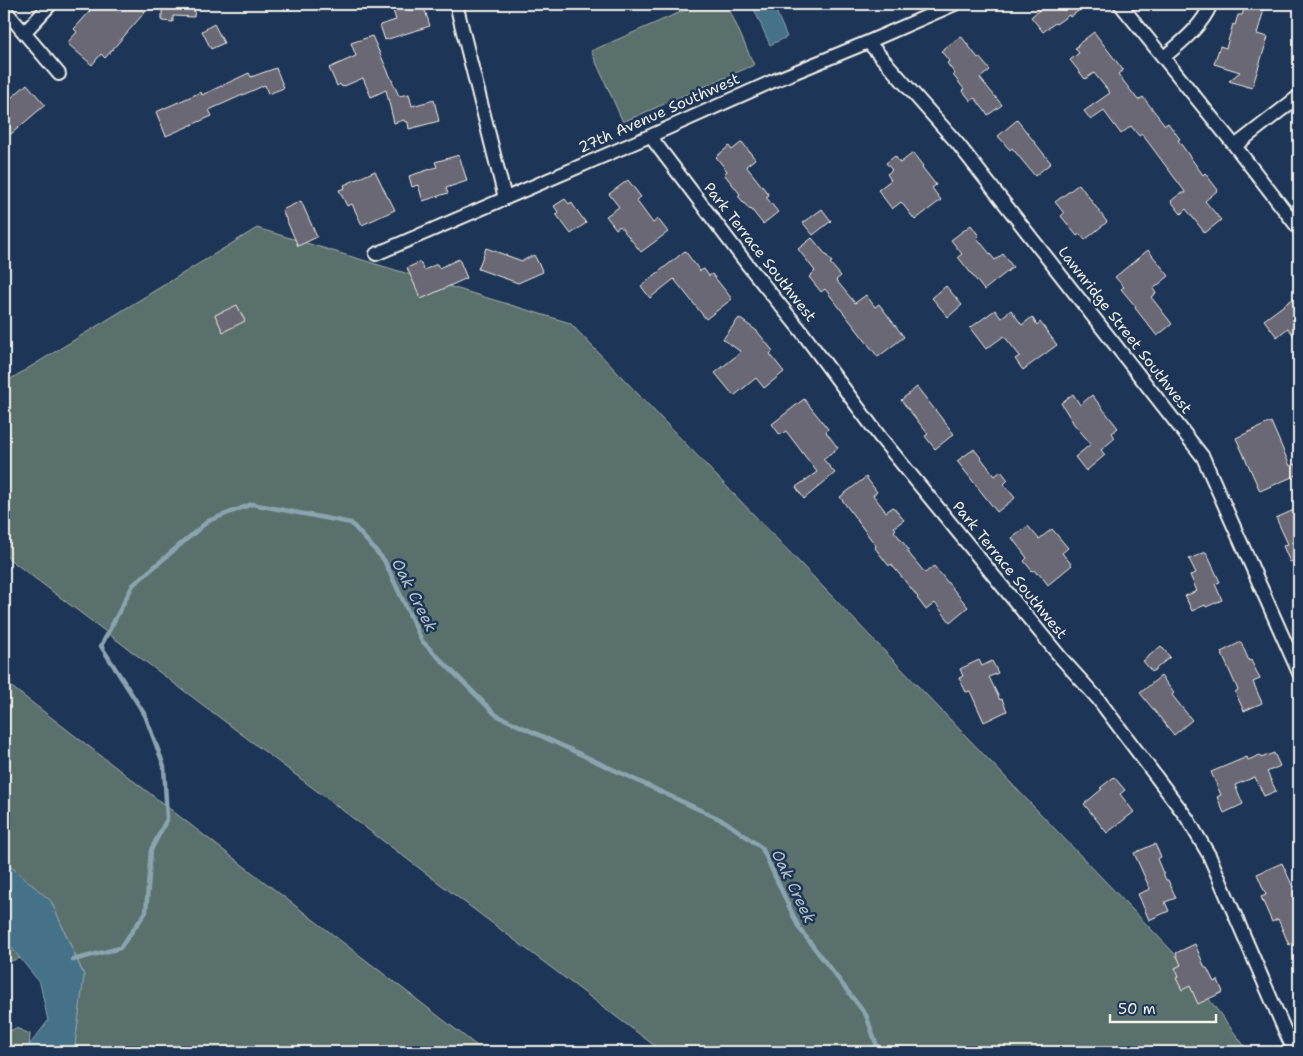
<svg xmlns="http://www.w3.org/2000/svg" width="1303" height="1056" viewBox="0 0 1303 1056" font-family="'Shantell Sans',sans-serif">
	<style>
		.green { fill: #5a706c; stroke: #a7b0aa }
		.water { fill: #457189; stroke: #8ba4af }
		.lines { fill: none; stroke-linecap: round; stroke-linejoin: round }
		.stream { stroke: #8ba4af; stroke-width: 4.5 }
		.building { fill: #6a6774; stroke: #f4f1e8 }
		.street-casing { stroke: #f4f1e8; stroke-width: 16 }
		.street { stroke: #1d3557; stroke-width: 12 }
		.labels { text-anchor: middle; stroke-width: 5; stroke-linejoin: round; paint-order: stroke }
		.street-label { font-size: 15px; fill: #f4f1e8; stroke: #1d3557 }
		.water-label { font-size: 16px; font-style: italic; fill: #b7c4c7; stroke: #1d3557 }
	</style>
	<rect width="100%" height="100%" fill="#1d3557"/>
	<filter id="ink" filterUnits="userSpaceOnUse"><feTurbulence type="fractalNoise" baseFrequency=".02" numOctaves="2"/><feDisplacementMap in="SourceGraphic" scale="10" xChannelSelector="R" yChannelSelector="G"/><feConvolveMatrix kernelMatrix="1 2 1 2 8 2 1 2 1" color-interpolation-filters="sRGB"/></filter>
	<g filter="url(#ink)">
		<path class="green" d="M699 4H727L754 65 623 122 591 51Z
			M257 228 570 323 1173 952 1249 1052H663L4 555V383Z
			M4 681 485 1052H74L84 975 51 901 4 861Z
			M4 935 21 958 4 963Z
			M16 1028 30 1034 29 1051 27 1052H4V1034Z"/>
		<path class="water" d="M765 4H773L787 37 770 45 754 9Z
			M4 861 51 901 84 976 74 1052H24L48 1021 40 983 4 938Z"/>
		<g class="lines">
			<path class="stream" d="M73 960 120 948 146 912 151 850 167 819 164 766 145 715 101 646 133 585 208 521 252 504 351 523 384 560 422 641 496 715 726 822 762 848 799 928 866 1015 879 1052"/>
		</g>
		<path class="building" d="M82 4H136L145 12 105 58 101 54 92 65 67 43 77 32 74 29 90 11Z
			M162 4H195L194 17 173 16V22L162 21Z
			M391 4H409L412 11 424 7 430 26 385 40 380 25 396 20Z
			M1052 4H1088L1070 17 1069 15 1056 24 1055 23 1043 32 1031 17 1044 6 1046 9Z
			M1246 4H1259L1265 6 1257 34 1268 37 1252 88 1229 81 1240 72 1214 64 1220 46 1226 48 1233 24 1235 25 1238 15H1242Z
			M214 24 224 43 211 49 202 31Z
			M1094 32 1123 70 1118 74 1138 100 1143 97 1165 125 1168 123 1180 139 1178 140 1203 175 1205 173 1218 190 1205 201 1221 220 1205 233 1186 209 1181 214 1171 201 1181 193H1186L1142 134 1139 136 1131 126 1121 134 1104 111 1091 120 1084 111 1110 93 1094 73 1085 79 1070 60 1079 53 1075 48 1078 46 1077 45Z
			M372 36 399 96 409 94 412 106 434 100 439 121 409 129 408 122H405L404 120 394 123 386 90 371 97 363 78 342 87 340 84 337 86 329 68 356 56 351 43Z
			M961 36 978 58 979 57 990 70 980 78 1002 105 988 115 975 98 971 101 962 90 964 89 953 75 955 74 947 63 949 61 941 51Z
			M276 68 284 88 268 94 265 85 209 110 212 116 166 136 156 112 201 92 202 95 249 73 251 77Z
			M27 84 45 105 11 134 4 126V104Z
			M1017 120 1051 163 1035 176 1012 148 1010 150 998 136Z
			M742 142 755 159 746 166 769 195 766 197 778 212 763 224 751 209 750 210 738 196 740 194 724 174 727 171 716 157 729 146 732 150Z
			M913 153 923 166 922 167 936 185 932 188 941 200 915 220 901 202 892 209 878 190 891 180 887 174 892 170 886 163 895 156 900 163Z
			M459 155 467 181 446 188 448 193 423 201 418 185 412 187 409 176 437 167 435 162Z
			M375 171 388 198H389L395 210 362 225 352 204 347 206 339 190 345 188 344 185Z
			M628 180 641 197 636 200 653 223 658 219 668 232 641 252 620 226 616 229 606 216 619 207 609 194Z
			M1079 184 1107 222 1085 240 1080 234 1077 236 1061 216 1064 213 1055 202Z
			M565 199 569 204 571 202 586 223 571 234 556 214 558 212 554 206Z
			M301 201 317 237 298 246 282 210Z
			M822 209 831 221 813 235 803 223Z
			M971 225 979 236 977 238 995 260 1003 254 1013 267 984 290 958 257 962 254 951 240Z
			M812 238 832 262 830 263 841 276 836 280 855 303 866 295 875 307 879 304 904 337 878 357 825 289 821 292 809 277 815 271 798 249Z
			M486 248 522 261 534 255 543 272 518 283 478 269Z
			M1148 250 1169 276 1153 289 1156 293 1151 297 1172 324 1157 336 1135 308 1136 307 1121 289 1124 287 1115 277Z
			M685 251 700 271 704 269 709 276 712 274 732 299 706 319 674 279 650 298 641 286Z
			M459 259 467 278 421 299 407 268 420 262 424 270 437 264 439 268Z
			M946 286 962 305 948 317 932 298Z
			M1299 294V342L1288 328 1277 337 1264 320Z
			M237 305 245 321 223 332 215 315Z
			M995 310 1001 318 1011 310 1022 325 1032 317 1037 325 1040 322 1057 345 1023 370 1015 359 1020 356 1004 336 986 349 970 328Z
			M739 318 757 331 773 351 770 354 784 372 764 388 756 378 734 396 715 373 741 352 723 339Z
			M917 387 954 434 935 449 925 436 928 434 901 400Z
			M1073 394 1080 405 1092 395 1118 428 1112 433 1115 438 1101 450 1105 455 1086 471 1075 457 1091 444 1074 424 1061 403Z
			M804 399 828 429 826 432 838 448 823 459 835 473 804 499 796 487 817 472 786 431 780 435 772 424Z
			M1271 422 1290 466 1296 464 1299 474 1260 491 1236 438Z
			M974 449 995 476 1001 471 1008 480 1004 484 1015 498 997 512 957 461Z
			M866 477 877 492 873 495 886 512 893 507 904 520 894 527 896 529 894 531 909 550 907 551 925 573 934 566 968 607 950 622 935 603 926 610 917 598 918 597 891 564 889 566 875 548 876 546 840 497Z
			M1296 509 1299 516V570L1295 560 1290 562 1283 546 1288 544 1276 518Z
			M1028 526 1039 539 1052 529 1068 548 1062 553 1072 565 1048 585 1039 573 1037 574 1034 570 1032 571 1024 561 1027 558 1012 538Z
			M1206 552 1220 582 1215 584 1222 600 1206 607 1205 605 1192 611 1185 596 1197 591 1190 575 1196 573 1189 559Z
			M1241 642 1249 661 1251 660 1260 679 1253 682 1262 703 1244 711 1235 692 1238 690 1221 652Z
			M1161 646 1170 657 1152 672 1143 661Z
			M979 660 982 666 992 661 998 673 989 677 1000 700 1002 699 1007 711 984 722 970 691 966 692 959 678 963 676 960 669Z
			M1161 676 1174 693 1172 695 1192 720 1174 735 1140 693Z
			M1274 753 1280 766 1267 772 1276 791 1264 796 1255 777 1235 785 1243 804 1224 813 1217 797 1221 795 1211 772 1247 757 1248 760 1260 755 1261 758Z
			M1114 777 1125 790 1120 794 1134 812 1107 833 1084 804 1102 789 1100 788Z
			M1155 844 1161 857 1157 859 1166 880H1168L1176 898 1165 902 1169 911 1149 920 1138 894 1150 889 1134 853Z
			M1282 863 1293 887 1299 884V940L1289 945 1278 919 1272 922 1261 897 1266 895 1257 874Z
			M1195 944 1205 968H1207L1214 982 1218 980 1223 992 1198 1004 1190 986 1182 990 1176 978 1179 977 1175 968 1181 965 1176 953Z"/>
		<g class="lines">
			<defs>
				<path id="street" d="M456 4 505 198
					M1120 4 1235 146 1299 229
					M4 9 59 74
					M24 33 51 4
					M868 42 958 144 1203 457 1299 673
					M1164 57C1182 42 1202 26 1211 4
					M650 136 747 264 802 332 880 437 1062 659 1098 699 1187 818 1209 855 1285 1031 1290 1042 1299 1052
					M1235 146 1299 96
					M376 254 650 136 771 82 868 42 955 4"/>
			</defs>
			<use href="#street" class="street-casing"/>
			<use href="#street" class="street"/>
		</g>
	</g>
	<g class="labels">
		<g class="street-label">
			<text transform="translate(659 113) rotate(-24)" y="5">27th Avenue Southwest</text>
			<text transform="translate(760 252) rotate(52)" y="5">Park Terrace Southwest</text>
			<text transform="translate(1125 330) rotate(52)" y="5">Lawnridge Street Southwest</text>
			<text transform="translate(1010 570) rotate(51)" y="5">Park Terrace Southwest</text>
		</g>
		<g class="water-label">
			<text transform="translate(415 595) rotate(63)" y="6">Oak Creek</text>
			<text transform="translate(794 886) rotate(64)" y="6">Oak Creek</text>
		</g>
	</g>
	<rect width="1303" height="1056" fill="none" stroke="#1d3557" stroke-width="20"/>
	<rect x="10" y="10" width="1283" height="1036" fill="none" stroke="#f4f1e8" stroke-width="2" filter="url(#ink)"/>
	<path d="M1110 1014v8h106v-8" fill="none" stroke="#f4f1e8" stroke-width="2.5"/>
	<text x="1118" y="1014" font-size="15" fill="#f4f1e8" stroke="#1d3557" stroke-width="4" paint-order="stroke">50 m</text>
</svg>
